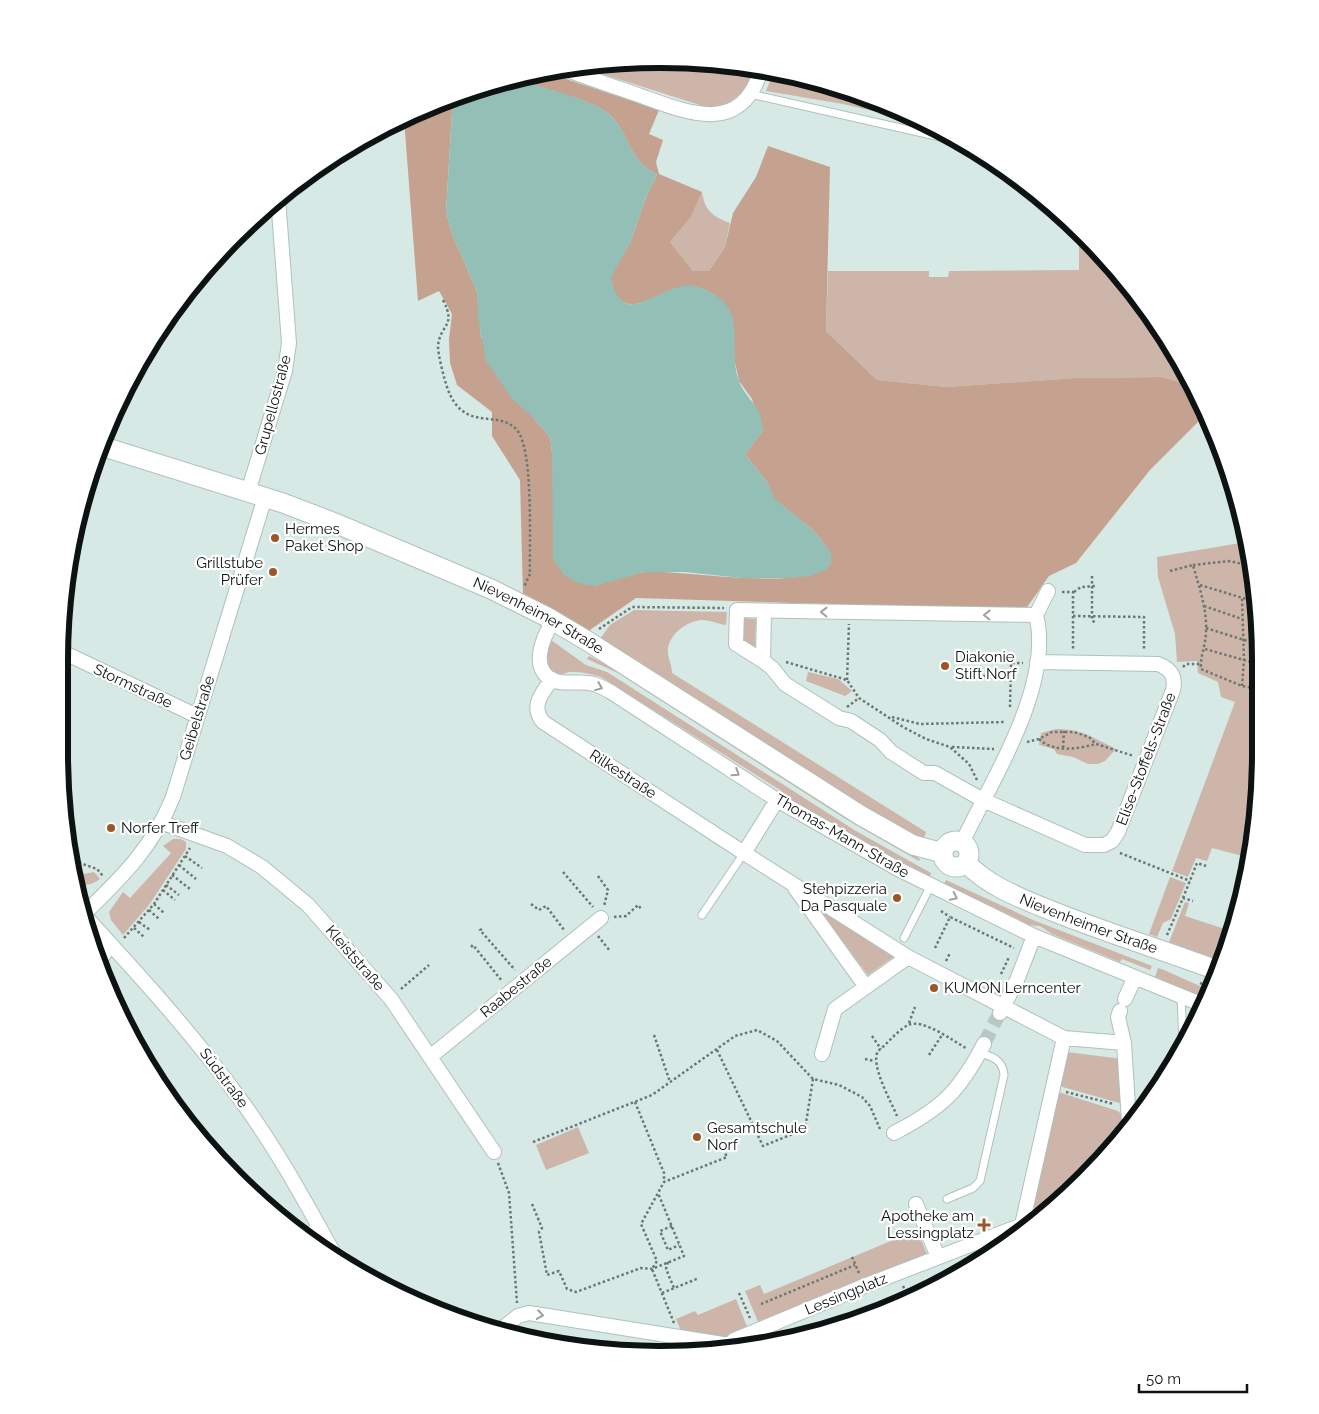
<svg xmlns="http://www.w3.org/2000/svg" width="1319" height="1414" viewBox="0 0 1319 1414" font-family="Raleway,sans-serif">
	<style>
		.green { fill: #cdb6a9 }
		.forest { fill: #c4a28f }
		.water { fill: #93bfb6 }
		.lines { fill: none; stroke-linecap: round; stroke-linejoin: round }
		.street-tunnel { stroke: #b8c9c5; stroke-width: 14; stroke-dasharray: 14 7; stroke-linecap: butt }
		.lane-casing { stroke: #afc1bd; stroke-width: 9 }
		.street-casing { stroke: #afc1bd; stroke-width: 16 }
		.secondary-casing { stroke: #afc1bd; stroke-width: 21 }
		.path { stroke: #6a7774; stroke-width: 2.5; stroke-dasharray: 2.5 2.5; stroke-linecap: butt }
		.lane { stroke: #fff; stroke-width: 7 }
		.street { stroke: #fff; stroke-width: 14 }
		.secondary { stroke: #fff; stroke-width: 19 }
		.oneway { stroke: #9ea1a0 }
		.poi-dot { fill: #9b5629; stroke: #fff; stroke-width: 2 }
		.labels { text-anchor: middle; stroke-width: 4.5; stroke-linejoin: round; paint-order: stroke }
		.street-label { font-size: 15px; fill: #0d1312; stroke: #fff }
		.poi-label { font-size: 15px; fill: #0d1312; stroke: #fff; text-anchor: start }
		.rim { fill: none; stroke: #0d1312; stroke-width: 6 }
	</style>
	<rect width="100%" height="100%" fill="#d6e9e5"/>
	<path class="green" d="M682 61 735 73 737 68 754 72C745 93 730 108 706 107L574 65Z
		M772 76 858 95 933 125 843 104 766 91Z
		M702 192C705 211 712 216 730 223L725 247 709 271H693L670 242 691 217Z
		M1079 233 1111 263 1180 359 1191 385 1161 377 1076 378 947 387 877 380 826 331 828 271H929V277H948L949 271 1079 270Z
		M1246 542 1255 581 1260 755 1250 858 1212 848 1207 861 1196 858 1188 877 1172 871 1235 702 1221 697 1218 682 1198 673 1197 661 1177 662 1175 634 1158 577 1157 557Z
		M634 610 727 612 726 625C718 624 710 620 702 620 686 621 666 636 668 654 669 661 672 666 672 673L926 832 924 838 900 830 600 639 610 625Z
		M745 618 756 619 755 648 742 642V620Z
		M551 640 586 665 607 672 856 831 931 873 930 877 845 832 790 799 780 790 601 677C592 674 583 672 573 672 569 671 566 674 562 674 542 674 544 652 551 640Z
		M589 656 616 669 852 820 920 859 919 861 844 818 618 673 587 659Z
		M808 672 838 679 852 691 845 696 806 681Z
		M1056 729C1083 729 1093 738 1116 749L1105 761 1098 764H1088L1073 757 1057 754 1054 749 1039 745 1041 733Z
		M173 839H181L186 842V849L149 905 123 935 111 920 109 912 123 892 130 898 171 853 163 846Z
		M74 870 84 874 94 872 100 879C92 885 82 888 73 880L71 873Z
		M1170 877 1186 883 1171 919 1163 923 1157 937 1149 934Z
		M946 880 1033 920 1152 966 1150 970 1122 959 1120 962 1052 934 1040 926 1025 925 1020 920 944 884Z
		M1185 902 1189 903 1185 916 1231 931 1221 962 1169 942Z
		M826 912 895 956 868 975 823 915Z
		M1158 968 1164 970 1211 991 1207 999 1155 977Z
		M1067 1052 1122 1059 1123 1104 1059 1086Z
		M1058 1092 1118 1111 1124 1117 1125 1127 1056 1206 1030 1222V1212Z
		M578 1127 589 1153 546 1170 536 1145Z
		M917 1230 927 1254 759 1324 745 1291 760 1285 764 1294Z
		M736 1299 748 1329 723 1338 681 1331 676 1319 695 1311 698 1315Z"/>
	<path class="forest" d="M545 72 659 110 649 134 663 140 656 162 659 174 702 192 691 217 670 242 693 271H709L725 247 733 213 756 177 768 146 830 167 826 331 877 380 947 387 1076 378 1161 377 1191 385 1205 415 1150 470 1076 563 1049 576 1025 610 636 598 587 632 523 595 520 480 492 436V412L457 385 450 363 449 339 452 314 439 291 418 301 404 119 453 97 446 211 451 231 477 292 481 337 533 417 550 437 552 452 595 586C611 580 629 573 646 572 686 570 808 593 831 563V554L824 544 812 529 774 499 767 482 745 454 763 431 752 399 739 381 733 353 730 311C720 302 710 289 696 287 662 281 622 335 610 277L630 243 647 195 657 175C626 157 632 137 610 115 593 99 541 89 516 79Z"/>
	<path class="water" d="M516 79C540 88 594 99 610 115 632 137 626 157 657 175L647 195 630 243 611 277C621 330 654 290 684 286 692 284 703 288 710 292 718 296 724 301 729 309 740 327 730 360 739 381 747 402 761 402 763 431L745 454 767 482 775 499 812 529 824 544 831 553V563L826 570 810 576 788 578H742L684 572H644L595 586 578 583 564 575 553 559 552 452 550 437 533 417 512 399 486 361 478 318 477 292 451 231 446 211 453 97 466 91Z"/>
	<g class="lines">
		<path class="street-tunnel" d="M984 1044 999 1014"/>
		<defs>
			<path id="lane" d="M750 94 958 141
				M702 915 744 853
				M904 938 931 885
				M1181 996 1183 1043
				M947 1199 973 1188 980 1181 1004 1075C1003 1060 992 1056 979 1053"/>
			<path id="street" d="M562 68C588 78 615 87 641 96 688 113 741 136 761 70
				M248 492 285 371 289 343 278 198
				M764 611 763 661 772 668 785 684 839 718 851 721 880 740 891 752 924 773H935L983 800 1085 845H1104L1112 841 1118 832 1173 690C1176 677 1171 669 1158 664L1037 662
				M553 621C543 637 528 671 555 681 568 685 581 680 594 684 600 686 606 689 611 692L777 800 898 869 1034 936 1203 1005
				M69 655 197 716
				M763 661 736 644 737 610 1036 615
				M552 679C542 693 530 706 543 722L744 853
				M777 800 744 853 908 957 1064 1038
				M163 823 227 846 262 867 308 905 391 999 494 1152
				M962 843C991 781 1054 685 1036 615L1048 591
				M795 888 866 987
				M84 914C122 877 153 847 173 797L265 497
				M85 916C139 975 193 1034 240 1099 277 1149 307 1205 337 1259
				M100 960 111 944
				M1125 999 1135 977
				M1120 1011 1118 1017 1124 1043
				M1000 1013 1017 980 1034 936
				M822 1054 835 1009 908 957
				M430 1057 601 918
				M894 1133C942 1108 959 1092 984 1044
				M916 1204 938 1257
				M1029 1225H1022L1064 1038 1124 1043 1129 1122
				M307 1238 319 1227
				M498 1332 518 1316 529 1313 729 1345 732 1350
				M729 1345 734 1340 864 1286 1022 1225 1023 1229"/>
			<g id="secondary">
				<path id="s1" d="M101 446 283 503 335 523 491 589 547 617 589 642 860 815 913 845 943 853"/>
				<circle cx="956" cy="854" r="13"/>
				<path id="s2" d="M966 863C990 887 1020 898 1052 911 1107 933 1163 950 1219 971"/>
			</g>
		</defs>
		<use href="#lane" class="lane-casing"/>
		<use href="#street" class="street-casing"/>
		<use href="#secondary" class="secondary-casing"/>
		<path class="path" d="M443 300C457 327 440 324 438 346 438 355 444 378 447 387 463 434 497 408 517 430 534 451 529 543 530 574L524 587
			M1193 565 1229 561 1252 566
			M1170 571 1193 565C1199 587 1207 608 1206 631 1206 645 1200 656 1201 669L1242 686 1258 689
			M1092 576V620L1096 624
			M1200 585 1256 602
			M1062 592H1073V650
			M1074 592 1081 587 1096 586
			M1204 606 1242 619
			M1073 616 1144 617V650
			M1206 628 1257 644
			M599 629 632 607 724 608
			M1205 649 1258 664
			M786 662 847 680 859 698 903 727 926 739 950 747 969 764 978 782
			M1183 667 1186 664H1200
			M60 673 63 666
			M968 676H1011
			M847 680 849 624
			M1242 686 1244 660 1242 598
			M847 707 859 698
			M1010 707 1011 663H1023
			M892 717 920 724 1005 722
			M1039 739C1054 753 1077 749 1096 744
			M1027 742 1039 739 1052 732H1074L1089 737 1096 744 1134 756
			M952 747 994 749
			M1063 748 1064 731
			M68 852 80 863 97 869 103 876
			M1120 853 1190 881
			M185 856 202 868
			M179 865 196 879
			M563 872 593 907
			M172 875 190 889
			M598 876 608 890 604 906
			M166 885 179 895
			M163 890 175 900
			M1183 898 1197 863 1206 866
			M154 904 164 913
			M531 904 539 910 546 906 564 930
			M149 910 159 919
			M941 911 950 917
			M614 917 626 916 638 905 642 910
			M139 922 150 930
			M134 928 144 937
			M482 929 480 930 515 970
			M1167 935 1183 898 1193 901
			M598 936 610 951
			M124 938 154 904 190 848
			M471 947 473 945 502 981
			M935 948 950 917 1014 948
			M946 961 950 953
			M1001 974 1009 957
			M1200 983 1213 988
			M401 989 429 965
			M909 1023 915 1007
			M654 1035 670 1082
			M872 1036 881 1049
			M1172 1047 1173 1054H1177
			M717 1050 763 1146 805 1129 813 1079
			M929 1055 942 1035
			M865 1059 875 1061
			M1066 1092 1114 1104
			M635 1102 664 1173V1182
			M897 1116C891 1101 870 1065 878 1051 888 1043 897 1031 908 1025 923 1018 953 1041 966 1048
			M533 1142 652 1095 735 1036 757 1030 777 1041 813 1079 839 1085 862 1097 870 1106 880 1129
			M498 1163 509 1193 517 1303
			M532 1204 542 1228 539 1232 547 1275 559 1271 567 1289 576 1292 641 1268 652 1269 684 1256 658 1193
			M672 1226 660 1231 668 1250 679 1245
			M852 1257 859 1273
			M668 1262 666 1269 674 1288
			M903 1286 908 1298
			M662 1293 699 1278
			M739 1293 750 1318
			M761 1304 855 1265
			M674 1323 652 1269 657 1261 641 1224 664 1182 727 1157 722 1147"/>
		<use href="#lane" class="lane"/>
		<use href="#street" class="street"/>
		<use href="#secondary" class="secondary"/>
	</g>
	<defs><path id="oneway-chevron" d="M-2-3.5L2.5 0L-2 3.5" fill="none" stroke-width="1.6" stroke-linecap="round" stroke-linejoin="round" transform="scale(1.25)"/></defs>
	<g class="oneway">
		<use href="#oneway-chevron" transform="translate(824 612) rotate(-179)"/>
		<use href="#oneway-chevron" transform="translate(987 615) rotate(-179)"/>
		<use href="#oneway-chevron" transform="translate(599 687) rotate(22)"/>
		<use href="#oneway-chevron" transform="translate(736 773) rotate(33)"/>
		<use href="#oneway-chevron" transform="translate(954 897) rotate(26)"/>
		<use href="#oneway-chevron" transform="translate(540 1315) rotate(9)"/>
	</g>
	<g class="poi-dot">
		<circle cx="275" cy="538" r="5"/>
		<circle cx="273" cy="572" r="5"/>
		<circle cx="945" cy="666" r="5"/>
		<circle cx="111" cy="828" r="5"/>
		<circle cx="897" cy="898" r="5"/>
		<circle cx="934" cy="988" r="5"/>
		<circle cx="697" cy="1137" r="5"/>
		<path d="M981.5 1217.5h5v5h5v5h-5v5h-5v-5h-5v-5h5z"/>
	</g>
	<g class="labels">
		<g class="street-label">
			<text transform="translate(273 405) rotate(-75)" y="5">Grupellostraße</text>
			<text dy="5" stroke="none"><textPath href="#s1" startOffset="470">Nievenheimer Straße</textPath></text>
			<text transform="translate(133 686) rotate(25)" y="5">Stormstraße</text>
			<text transform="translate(197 718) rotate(-73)" y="5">Geibelstraße</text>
			<text transform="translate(1146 759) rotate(-69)" y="5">Elise-Stoffels-Straße</text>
			<text transform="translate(623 774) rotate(33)" y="5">Rilkestraße</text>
			<text transform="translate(842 836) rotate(30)" y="5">Thomas-Mann-Straße</text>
			<text dy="5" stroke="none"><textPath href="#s2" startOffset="138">Nievenheimer Straße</textPath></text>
			<text transform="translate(355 958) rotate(49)" y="5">Kleiststraße</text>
			<text transform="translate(516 987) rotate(-39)" y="5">Raabestraße</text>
			<text transform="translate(224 1078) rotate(53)" y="5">Südstraße</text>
			<text transform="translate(846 1294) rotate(-22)" y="5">Lessingplatz</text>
		</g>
		<g class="poi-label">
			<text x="285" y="534">Hermes<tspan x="285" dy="17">Paket Shop</tspan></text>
			<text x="263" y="568" text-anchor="end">Grillstube<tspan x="263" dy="17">Prüfer</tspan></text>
			<text x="955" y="662">Diakonie<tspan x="955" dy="17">Stift Norf</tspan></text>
			<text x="121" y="833">Norfer Treff</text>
			<text x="887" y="894" text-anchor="end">Stehpizzeria<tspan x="887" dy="17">Da Pasquale</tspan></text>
			<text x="944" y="993">KUMON Lerncenter</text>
			<text x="707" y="1133">Gesamtschule<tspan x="707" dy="17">Norf</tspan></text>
			<text x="974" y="1221" text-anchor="end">Apotheke am<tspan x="974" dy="17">Lessingplatz</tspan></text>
		</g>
	</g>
	<path d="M0 0H1319V1414H0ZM660 68H660A592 592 0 0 1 1252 660V754A592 592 0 0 1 660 1346H660A592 592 0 0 1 68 754V660A592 592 0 0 1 660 68Z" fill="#fff" fill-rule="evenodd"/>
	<path class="rim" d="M660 68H660A592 592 0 0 1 1252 660V754A592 592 0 0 1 660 1346H660A592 592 0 0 1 68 754V660A592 592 0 0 1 660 68Z"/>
	<path d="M1139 1384v8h108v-8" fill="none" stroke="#0d1312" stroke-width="2.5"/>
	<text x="1146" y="1384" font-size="15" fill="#0d1312" stroke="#ffffff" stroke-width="4" paint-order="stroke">50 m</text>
</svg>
